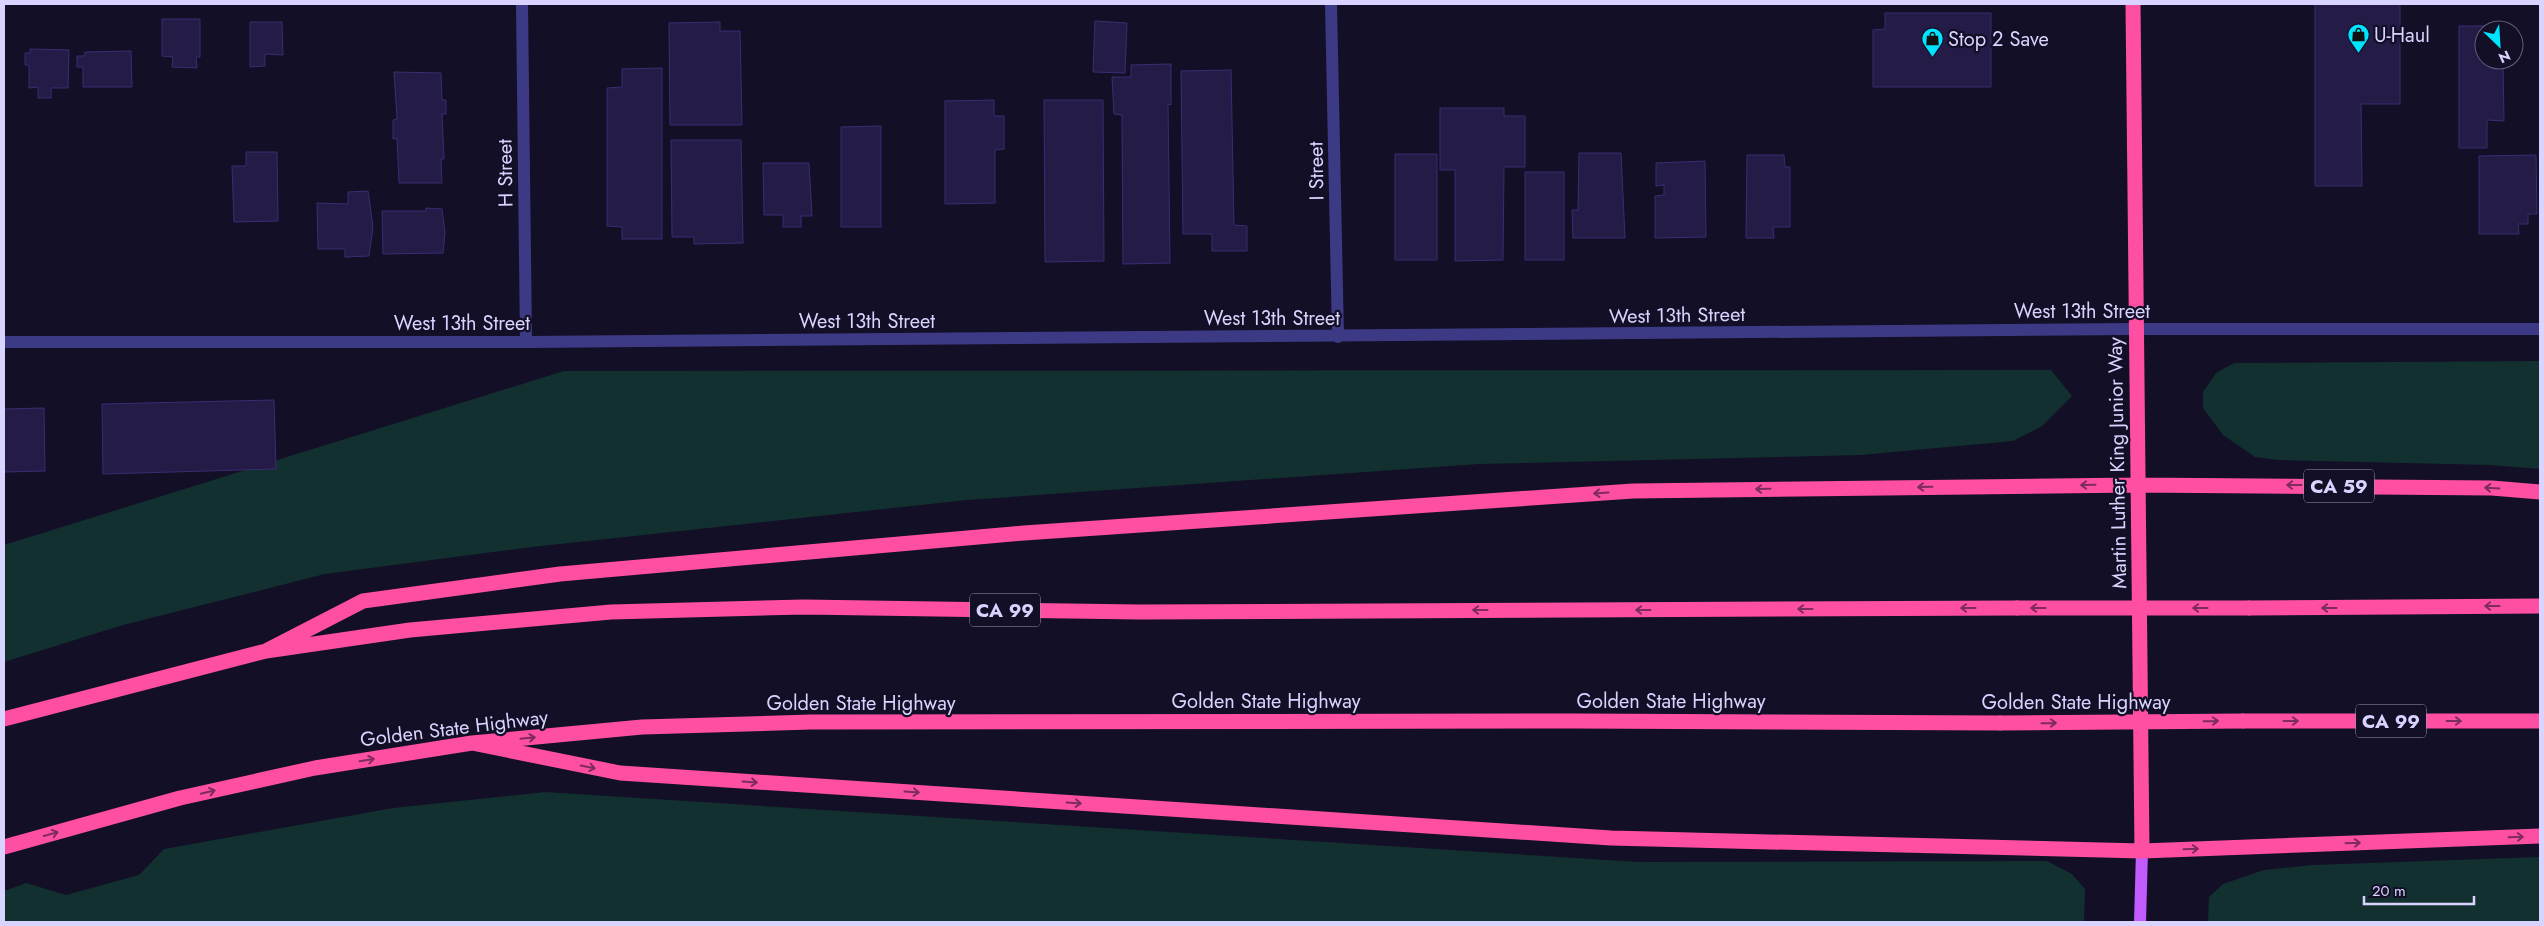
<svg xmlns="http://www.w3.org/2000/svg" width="2544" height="926" viewBox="0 0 2544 926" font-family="Jost,sans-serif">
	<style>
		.green { fill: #12302f }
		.building { fill: #241b47; stroke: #3b2d73 }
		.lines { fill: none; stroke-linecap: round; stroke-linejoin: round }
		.street { stroke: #3d3a85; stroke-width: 12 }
		.primary { stroke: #c25bff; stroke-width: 12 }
		.highway { stroke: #ff4fa3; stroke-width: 15 }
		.highway-bridge { stroke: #ff4fa3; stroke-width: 15 }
		.oneway { stroke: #7d2c5e }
		.labels { text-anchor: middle; stroke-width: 4.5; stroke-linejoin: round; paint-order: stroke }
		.shield { fill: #130f26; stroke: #9e99be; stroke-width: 1 }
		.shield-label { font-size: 19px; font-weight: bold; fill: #d9d4ff }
		.poi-label { font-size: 20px; fill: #d9d4ff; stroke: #130f26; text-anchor: start }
		.street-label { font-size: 20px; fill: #d9d4ff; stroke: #130f26 }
	</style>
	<rect width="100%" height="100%" fill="#130f26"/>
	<path class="green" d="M2540 361V469L2490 465 2278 460 2255 457 2223 435 2203 408V392L2216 373 2234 363Z
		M2051 370 2072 396 2042 426 2013 441 1861 455 1479 464 967 500 532 547 325 574 123 625 4 662V545L564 371Z
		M545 792 1639 862 2047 861 2072 874 2085 889 2084 922H4V891L26 883 66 895 139 875 164 849 393 808Z
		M2540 857V922H2208L2209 897 2223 884 2264 870 2313 865Z"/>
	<path class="building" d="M2315 4H2400V104H2361L2362 186H2315Z
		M1885 13H1991V87H1873V30L1885 29Z
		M162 19H200V57H196L197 68 172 67 173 57 162 56Z
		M1095 21 1127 23 1125 73 1093 72Z
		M250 22H282L283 55 265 54V66L250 67Z
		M720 22V31H740L742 125H670L669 23Z
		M2459 26H2488V30H2484V60H2503L2504 121 2487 120V148H2459Z
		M30 49 69 50 68 88H51V98H38V87L29 88V65H25V53H30Z
		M131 51 132 87H83V67H77V56H84L85 52Z
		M1171 64V105L1168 104 1170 263 1123 264 1122 115 1114 114 1112 77H1131V65Z
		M662 68V239H622V227L607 226V88L622 87V69Z
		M1231 70 1234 225 1247 226V251H1212V234H1183L1181 71Z
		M394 72 441 73 442 100H446V114H442L444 159H441L442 183H399L397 138 393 139V120L397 119Z
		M994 100V116H1004V149L995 150V203L945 204V101Z
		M1044 100H1103L1104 261 1045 262Z
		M1440 108H1504V116H1525V167H1504L1503 260 1455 261V170H1440Z
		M881 126V227H841V127Z
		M671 140H741L743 243 694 244V237H672Z
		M246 152H277L278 221 234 222 232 166H246Z
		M1579 153H1621L1625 238H1573L1572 210H1578Z
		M1395 154H1437V260H1395Z
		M1747 155H1784L1785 167H1790V227H1773L1774 238H1746Z
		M2536 155 2537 214H2528V224H2518L2519 234H2479V156Z
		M1705 161 1706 237 1655 238V196L1664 195V185L1656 186V163Z
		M763 163H809L812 216H801V227H783V215H764Z
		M1525 172H1564V260H1525Z
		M368 191 373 227 369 256 345 257V249H318L317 203 348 204V192Z
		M426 208 442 209 445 233 443 253 383 254 382 211H426Z
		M274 400 276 469 103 474 102 404Z
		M44 408 45 471 4 472V409Z"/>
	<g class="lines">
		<path class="street" d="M522 4 526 342
			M1331 4 1338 337
			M4 342H526L2135 329H2540"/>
		<path class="primary" d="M2140 922 2142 851"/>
		<path class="highway" d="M2133 4 2142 851
			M2249 608 2540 606
			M266 651 363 601 560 574 1024 533 1633 491 2137 485 2492 488 2540 492
			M4 719 266 651 410 630 611 612 804 607 1139 612 2017 608
			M2243 721H2540
			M472 743 620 773 1611 838 2142 851 2540 836
			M4 847 180 798 315 768 472 743 642 727 811 722 1576 721 2000 723"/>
		<path class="highway-bridge" d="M2017 608H2249
			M2000 723 2243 721"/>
	</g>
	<defs><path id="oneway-shaft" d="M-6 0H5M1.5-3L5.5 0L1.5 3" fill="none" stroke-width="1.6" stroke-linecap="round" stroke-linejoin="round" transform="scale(1.25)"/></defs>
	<g class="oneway">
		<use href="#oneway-shaft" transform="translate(2088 485) rotate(179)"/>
		<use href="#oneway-shaft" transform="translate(2294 485) rotate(-180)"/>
		<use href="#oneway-shaft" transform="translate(1925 487) rotate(179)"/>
		<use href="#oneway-shaft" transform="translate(2492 488) rotate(-177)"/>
		<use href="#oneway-shaft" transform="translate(1763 489) rotate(179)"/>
		<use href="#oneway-shaft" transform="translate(1601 493) rotate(176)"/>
		<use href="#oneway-shaft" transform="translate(2492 606) rotate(180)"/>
		<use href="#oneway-shaft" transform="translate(1968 608) rotate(180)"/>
		<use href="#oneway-shaft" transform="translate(2038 608) rotate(180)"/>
		<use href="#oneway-shaft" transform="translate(2200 608) rotate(180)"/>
		<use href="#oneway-shaft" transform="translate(2329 608) rotate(180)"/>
		<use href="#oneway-shaft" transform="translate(1805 609) rotate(180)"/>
		<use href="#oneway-shaft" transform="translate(1480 610) rotate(180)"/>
		<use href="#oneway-shaft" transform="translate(1643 610) rotate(180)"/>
		<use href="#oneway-shaft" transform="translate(2211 721) rotate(-1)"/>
		<use href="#oneway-shaft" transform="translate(2291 721)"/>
		<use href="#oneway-shaft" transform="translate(2454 721)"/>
		<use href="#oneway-shaft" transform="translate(2049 723) rotate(-1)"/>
		<use href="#oneway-shaft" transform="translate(528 738) rotate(-6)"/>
		<use href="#oneway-shaft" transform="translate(367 760) rotate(-9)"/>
		<use href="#oneway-shaft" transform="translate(588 767) rotate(11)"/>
		<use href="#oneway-shaft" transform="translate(750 782) rotate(4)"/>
		<use href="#oneway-shaft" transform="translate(208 792) rotate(-13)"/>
		<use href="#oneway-shaft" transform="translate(912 792) rotate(4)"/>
		<use href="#oneway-shaft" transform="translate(1074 803) rotate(4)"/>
		<use href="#oneway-shaft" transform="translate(51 834) rotate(-15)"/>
		<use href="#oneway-shaft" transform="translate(2516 837) rotate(-2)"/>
		<use href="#oneway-shaft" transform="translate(2353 843) rotate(-2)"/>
		<use href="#oneway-shaft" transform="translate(2191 849) rotate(-2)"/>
	</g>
	<defs>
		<symbol id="shop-pin" viewBox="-11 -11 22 30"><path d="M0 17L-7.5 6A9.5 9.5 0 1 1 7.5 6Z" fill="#00e5ff" stroke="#130f26"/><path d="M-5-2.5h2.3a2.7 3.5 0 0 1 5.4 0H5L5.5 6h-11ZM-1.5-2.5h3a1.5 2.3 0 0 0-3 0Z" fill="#111"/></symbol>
	</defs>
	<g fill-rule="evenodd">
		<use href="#shop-pin" x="2346" y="22" width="25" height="34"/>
		<use href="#shop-pin" x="1920" y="26" width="25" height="34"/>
	</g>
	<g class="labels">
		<g class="shield">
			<rect x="2304" y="469.5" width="70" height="33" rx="4"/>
			<rect x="970" y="593.5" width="70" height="33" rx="4"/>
			<rect x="2356" y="704.5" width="70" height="33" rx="4"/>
		</g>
		<g class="shield-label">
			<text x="2339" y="493">CA 59</text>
			<text x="1005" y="617">CA 99</text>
			<text x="2391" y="728">CA 99</text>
		</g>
		<g class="poi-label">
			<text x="2374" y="42">U-Haul</text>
			<text x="1948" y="46">Stop 2 Save</text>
		</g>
		<g class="street-label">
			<text transform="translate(1316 171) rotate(-91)" y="7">I Street</text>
			<text transform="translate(505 173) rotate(-91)" y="7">H Street</text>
			<text x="2082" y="318">West 13th Street</text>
			<text transform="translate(1677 315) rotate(-1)" y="7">West 13th Street</text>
			<text x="1272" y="325">West 13th Street</text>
			<text x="867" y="328">West 13th Street</text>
			<text x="462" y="330">West 13th Street</text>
			<text transform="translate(2117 463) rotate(-91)" y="7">Martin Luther King Junior Way</text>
			<text x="1266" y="708">Golden State Highway</text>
			<text x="1671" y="708">Golden State Highway</text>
			<text x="2076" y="709">Golden State Highway</text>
			<text x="861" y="710">Golden State Highway</text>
			<text transform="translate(454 728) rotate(-7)" y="7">Golden State Highway</text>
		</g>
	</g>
	<rect width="2544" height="926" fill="none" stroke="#d9d4ff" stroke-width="10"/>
	<g transform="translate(2499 45) rotate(155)"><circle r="24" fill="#130f26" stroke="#625e7d"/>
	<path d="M0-4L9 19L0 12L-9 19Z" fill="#00e5ff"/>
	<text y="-8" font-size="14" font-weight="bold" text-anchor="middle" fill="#d9d4ff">N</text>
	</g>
	<path d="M2364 896v8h110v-8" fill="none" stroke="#d9d4ff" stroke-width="2.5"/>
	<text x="2372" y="896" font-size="15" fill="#d9d4ff" stroke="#130f26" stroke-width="4" paint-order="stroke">20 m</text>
</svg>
